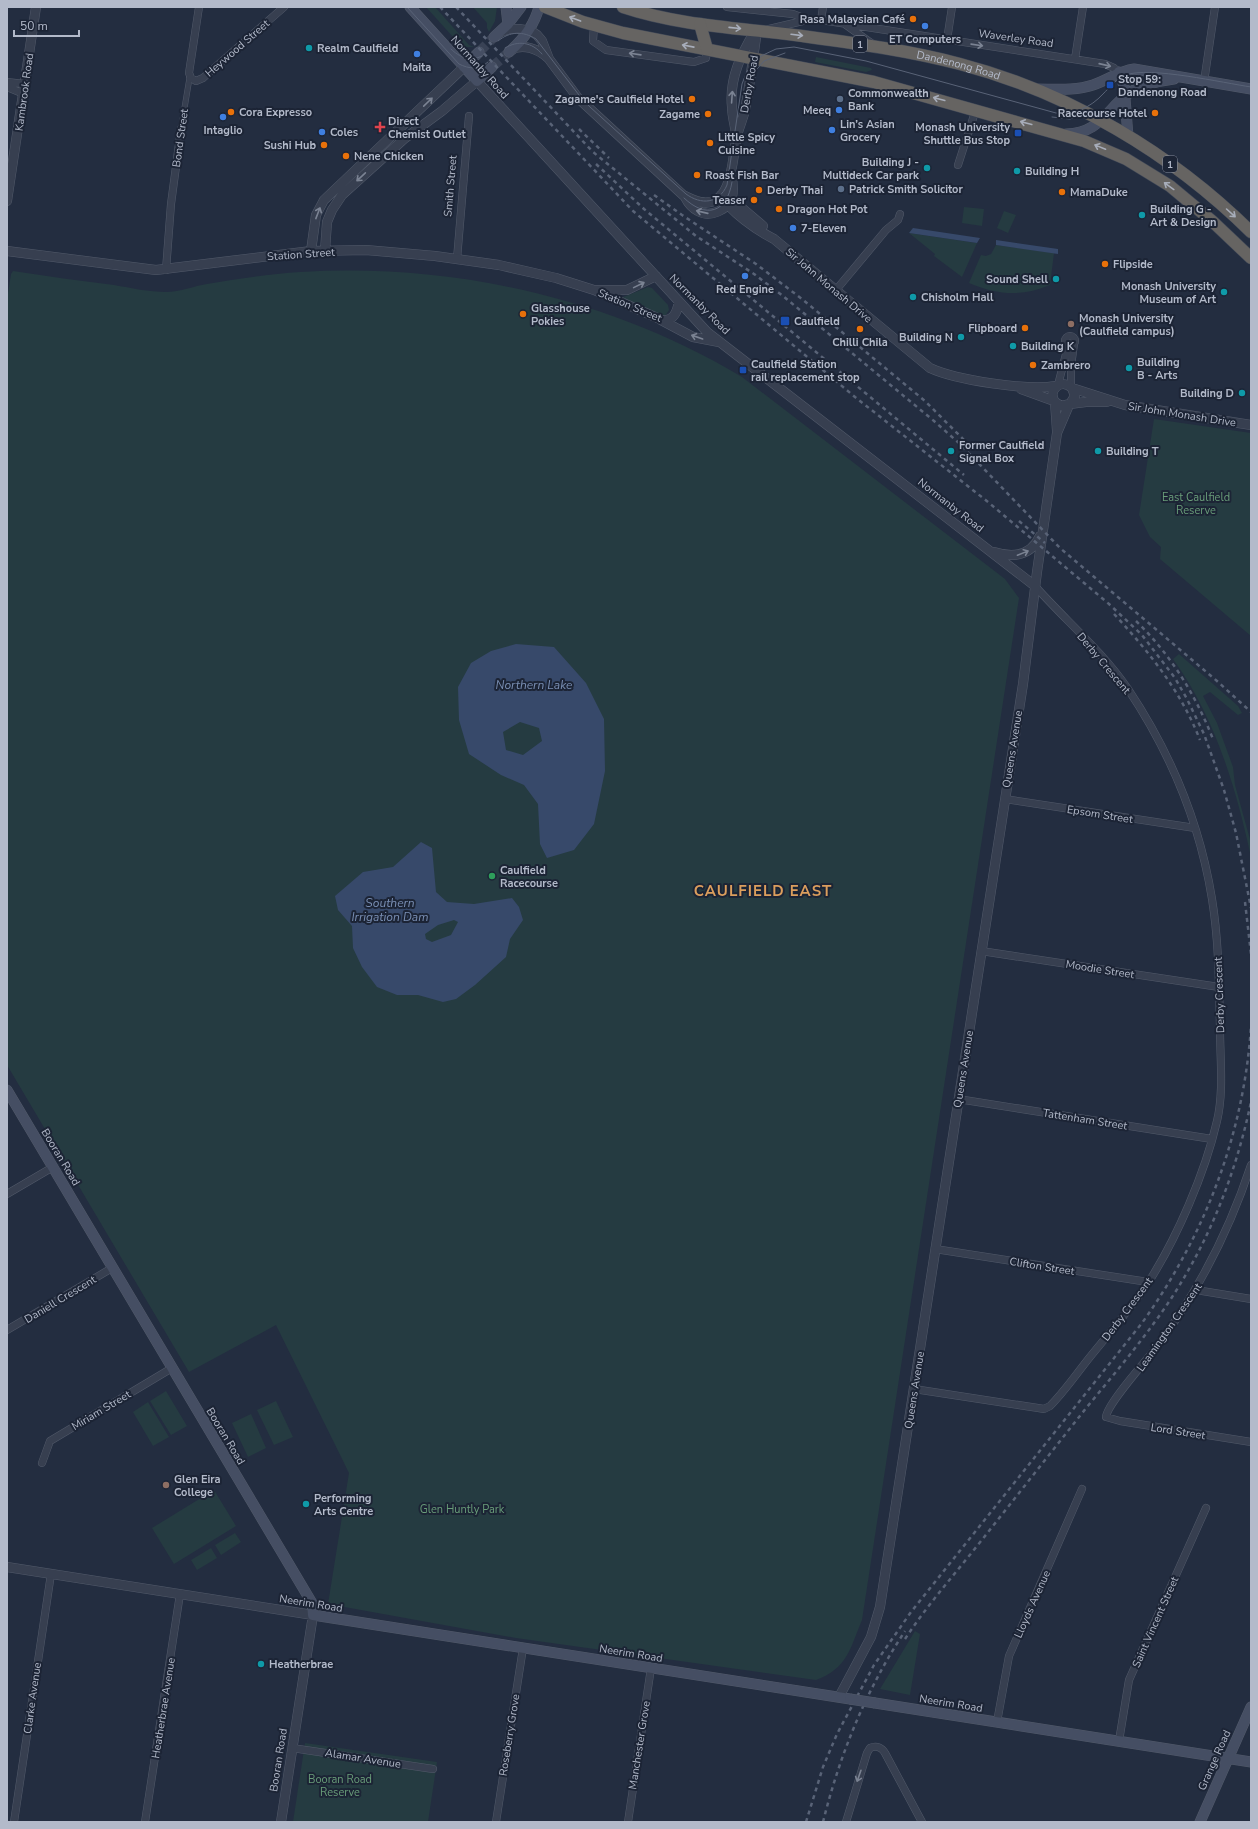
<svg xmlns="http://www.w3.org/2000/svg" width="1258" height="1829" viewBox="0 0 1258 1829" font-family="'Nunito Sans',sans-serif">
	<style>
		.green { fill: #253b41 }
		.water { fill: #37496a; fill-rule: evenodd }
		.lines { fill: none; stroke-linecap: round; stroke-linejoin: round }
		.secondary-tunnel { stroke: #394255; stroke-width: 10; stroke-dasharray: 10 5; stroke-linecap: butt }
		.pedestrian-casing { stroke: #525a6a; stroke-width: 6 }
		.minor-casing { stroke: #525a6a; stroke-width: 8 }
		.tertiary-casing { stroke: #525a6a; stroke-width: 10 }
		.secondary-casing { stroke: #525a6a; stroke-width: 11 }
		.trunk-casing { stroke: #3f4757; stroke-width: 13 }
		.pedestrian { stroke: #373f50; stroke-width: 5 }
		.minor { stroke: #373f50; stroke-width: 7 }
		.tertiary { stroke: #373f50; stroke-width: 9 }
		.secondary { stroke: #454e63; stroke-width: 10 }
		.trunk { stroke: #666462; stroke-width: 12 }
		.tram { stroke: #596377; stroke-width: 1 }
		.rail { stroke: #596377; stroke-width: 2.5; stroke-dasharray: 4 4; stroke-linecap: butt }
		.secondary-bridge-casing { stroke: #525a6a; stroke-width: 11; stroke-linecap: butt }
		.secondary-bridge { stroke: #454e63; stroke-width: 10 }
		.oneway { stroke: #a7adba }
		.oneway2 { stroke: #7b8393 }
		.food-dot { fill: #e8710a; stroke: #1c2435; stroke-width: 1.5 }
		.shop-dot { fill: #3f7fe0; stroke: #1c2435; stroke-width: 1.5 }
		.culture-dot { fill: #0f9aa8; stroke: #1c2435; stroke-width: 1.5 }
		.transit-dot { fill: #1a4fb4; stroke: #1c2435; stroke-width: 1.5 }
		.service-dot { fill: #5c6f8a; stroke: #1c2435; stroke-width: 1.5 }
		.health-dot { fill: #e0444e; stroke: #1c2435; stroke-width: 1.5 }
		.education-dot { fill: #8d6e63; stroke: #1c2435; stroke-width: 1.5 }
		.leisure-dot { fill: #2e9e5b; stroke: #1c2435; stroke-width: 1.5 }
		.labels { text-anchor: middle; stroke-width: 4; stroke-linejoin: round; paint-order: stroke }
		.shield { fill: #1c2435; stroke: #868d9d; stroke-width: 1 }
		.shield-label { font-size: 10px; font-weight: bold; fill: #b3baca }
		.poi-label { font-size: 11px; font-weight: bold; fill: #b3baca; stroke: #1c2435; text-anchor: start }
		.street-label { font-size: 11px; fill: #b3baca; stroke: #1c2435 }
		.park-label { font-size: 11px; fill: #699d79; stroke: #1c2435 }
		.water-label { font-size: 12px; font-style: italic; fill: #798eb3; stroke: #1c2435 }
		.district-label { font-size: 15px; font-weight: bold; letter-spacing: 1px; fill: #db9e5d; stroke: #1c2435 }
	</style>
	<rect width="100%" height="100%" fill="#232d40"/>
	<path class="green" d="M426 7H435L469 45 474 47H462Z
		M473 7H497L495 21 489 32 487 28V23Z
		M816 57 871 68 872 70 866 72 815 62Z
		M964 207 984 209 982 226 962 223Z
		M1004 211 1016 215 1008 233 997 228Z
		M909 233 977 243 962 277 934 256 935 254Z
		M996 245 1054 253 1050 285C1022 297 997 295 969 283L981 255 986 256 991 254Z
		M13 271C47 276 80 281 114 285 131 288 149 292 166 292 180 292 194 286 207 284 238 279 269 274 301 272 454 263 610 298 742 377L1005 579 1019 598 862 1620C850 1648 848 1668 816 1680L516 1638 328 1604 349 1473 276 1325 189 1372 7 1065V300L11 274Z
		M648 287 652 288 668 305 669 310 665 316 621 298Z
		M1154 419 1251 433V636L1160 559 1161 547 1150 537 1139 515Z
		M1179 654 1238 706 1242 713 1238 715 1210 692 1203 696 1217 723 1233 767 1235 785 1251 843V857C1236 788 1215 717 1173 659Z
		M166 1391 187 1426 171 1435 150 1401Z
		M276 1401 293 1437 274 1445 257 1410Z
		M148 1402 169 1437 153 1446 133 1412Z
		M251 1414 266 1448 248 1457 232 1423Z
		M214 1490 236 1526 174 1564 152 1528Z
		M235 1533 241 1542 221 1555 215 1545Z
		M211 1548 217 1558 197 1570 191 1560Z
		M915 1631 920 1634 910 1695 880 1689Z
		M305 1743 437 1762 428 1822H293Z"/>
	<path class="water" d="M913 228 980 238 977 243 909 233Z
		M996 240 1058 249V254L996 245Z
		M516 644 554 647 586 683 604 719 605 771 594 824 574 850 547 858 540 844 538 804 524 785 501 775 469 754 459 720 458 687 471 663 491 651ZM520 722 539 728 542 741 523 755 506 750 503 732Z
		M421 842 432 848 436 892 447 902 474 904 512 898 519 907 523 920 510 939 506 957 475 985 456 999 443 1002 418 995H397L377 987 362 967 353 948 352 926 338 910 335 896 363 872 393 867ZM454 920 458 922 451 935 432 942 426 939 425 934 438 925Z"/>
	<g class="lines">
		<path class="secondary-tunnel" d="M479 52 494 37
			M492 67 509 52"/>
		<defs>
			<path id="pedestrian" d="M181 129 190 75"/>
			<path id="minor" d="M199 7 189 73 191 78 196 81 203 78 284 7
				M727 7 793 14 809 20
				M821 20 823 7
				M594 25 593 41 606 50 694 62 706 58 707 49
				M846 25 874 45
				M769 29 807 20H821L1105 64 1114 68 1119 72
				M947 40 952 7
				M1075 59 1083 7
				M7 82 25 84
				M1204 82 1215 7
				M7 87 24 94
				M958 165 976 109
				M457 259 469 116
				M166 270 171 204 181 129
				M836 290 886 230 898 220 900 214
				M1065 341a5 5 0 1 1 10 0a5 5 0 1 1-10 0Z
				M1058 385 1066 354 1065 343
				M1071 387V366L1074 344
				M1005 799 1195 828
				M981 951 1219 987
				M958 1099 1212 1139
				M1251 1165C1229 1232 1198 1292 1156 1348 1146 1361 1107 1404 1106 1417L1120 1421 1251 1442
				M7 1194 53 1167
				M935 1249 1148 1282
				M1196 1290 1251 1299
				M7 1330 112 1268
				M914 1389 1038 1408 1044 1409 1050 1406C1066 1390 1079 1370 1094 1352 1112 1330 1132 1307 1148 1283 1177 1238 1205 1173 1217 1121 1224 1091 1220 1059 1220 1028 1219 985 1219 942 1212 899 1200 824 1170 752 1128 689 1102 651 1065 620 1035 586
				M42 1463 50 1441 172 1368
				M997 1722 1009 1656 1082 1489
				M1119 1741 1129 1680 1206 1508
				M292 1748 433 1769
				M14 1822 51 1574
				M145 1822 180 1594
				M496 1822 523 1648
				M628 1822 651 1668
				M846 1822 867 1753 870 1748C877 1745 882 1748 885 1753L922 1822"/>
			<path id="tertiary" d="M500 32 509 29H519L531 31 537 35 542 41 549 59 578 98 683 195C693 200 706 207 717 199 733 189 733 152 737 136 739 127 743 119 745 110 750 84 753 57 757 31
				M511 50C523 43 538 49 548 58
				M736 134C735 125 732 116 732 107 729 79 741 54 755 31
				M721 195C729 211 758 231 774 239L930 368C956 380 1028 391 1056 386
				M685 197C688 203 692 208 698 211 710 218 728 210 732 197 734 190 732 181 732 175
				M726 197 736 203 763 226
				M7 201 36 7
				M7 251 156 270 311 251 366 250 435 256 499 265 556 278 594 290 662 320C674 321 677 312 679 302
				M311 251 316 215 324 200 464 67
				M325 251 327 222 332 210 342 195 404 139 442 111 477 81 707 332 1035 586
				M597 290H627L656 276
				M661 320 693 337 719 342
				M1072 388 1075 396 1070 404 1061 406 1055 402C1047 390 1061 378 1072 388L1125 405 1251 425
				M1021 389 1054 401
				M1055 402 1057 431
				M1070 404 1086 402H1107
				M994 552C1013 558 1031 556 1040 536
				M7 1567 313 1615 281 1822
				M839 1697 871 1637 880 1607 1023 684 1037 572 1057 433 1069 405"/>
			<path id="secondary" d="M410 7 477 81 492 67
				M506 7 508 24
				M494 37 508 24 521 7
				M509 52C523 40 534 26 539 7
				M464 67 479 52
				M1119 72 1124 86 1128 136
				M1036 89C1055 89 1075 91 1093 85 1108 80 1119 71 1134 69L1251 89
				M1066 134C1100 133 1105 111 1129 93 1143 84 1158 81 1174 79
				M7 1090 312 1603 313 1615 850 1699
				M875 1703 1251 1762
				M1200 1822 1251 1707"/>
			<g id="trunk">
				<path d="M545 7 583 22 623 33 874 82 1084 141 1126 159 1170 186 1212 221 1251 258"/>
				<path id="s1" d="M623 7C683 27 747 28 809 37 860 44 911 51 960 64 1070 93 1171 153 1251 232"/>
				<path d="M700 24 707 49"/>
			</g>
		</defs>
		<use href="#pedestrian" class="pedestrian-casing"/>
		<use href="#minor" class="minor-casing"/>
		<use href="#tertiary" class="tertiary-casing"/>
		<use href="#secondary" class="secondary-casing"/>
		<use href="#trunk" class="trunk-casing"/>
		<use href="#pedestrian" class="pedestrian"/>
		<use href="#minor" class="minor"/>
		<use href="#tertiary" class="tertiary"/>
		<use href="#secondary" class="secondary"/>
		<use href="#trunk" class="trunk"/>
		<path class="tram" d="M407 7 459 64C469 69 479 70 488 62
			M498 41C510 31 523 31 536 39L579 95 590 107 686 194C701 205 719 204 727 185L742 84 747 71 761 56 776 49 794 47 866 61 1056 113C1075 114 1090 108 1103 94 1110 87 1116 79 1126 75 1149 66 1224 83 1251 87
			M505 48C518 40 532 42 542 54
			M451 49C459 57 470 62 482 56
			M750 77 764 61 785 53
			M1052 117 1070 119 1089 112
			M684 198C706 219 727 213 732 182"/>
		<path class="rail" d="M440 7 633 211 855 397 988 502 1109 604 1142 635 1175 678 1187 699 1204 734 1224 790 1236 833 1251 908
			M456 7 593 152 696 236 754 274 783 296 934 421 960 444 1060 548 1217 681 1251 712
			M579 129 609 158
			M596 164 644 209 964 475
			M654 195 682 215 756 264 802 299 925 401 968 444
			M1019 521 1045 543
			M1114 614C1149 652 1181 691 1200 740
			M1136 621C1171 655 1195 694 1213 739
			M1245 902 1251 954
			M905 1639C928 1604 955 1574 981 1541 1016 1497 1052 1451 1087 1407 1110 1379 1133 1352 1154 1323 1203 1257 1234 1182 1251 1102
			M806 1822 823 1767 837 1734 874 1665 911 1612 1142 1323C1205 1235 1244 1134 1251 1026
			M823 1822C840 1754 866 1690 905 1631"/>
		<defs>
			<path id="secondary-bridge" d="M850 1699 875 1703"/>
		</defs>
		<use href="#secondary-bridge" class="secondary-bridge-casing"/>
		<use href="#secondary-bridge" class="secondary-bridge"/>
	</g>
	<defs><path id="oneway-shaft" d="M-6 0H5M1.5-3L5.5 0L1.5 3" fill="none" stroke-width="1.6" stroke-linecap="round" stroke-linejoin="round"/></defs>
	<g class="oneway">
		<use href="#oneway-shaft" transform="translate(575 19) rotate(-160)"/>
		<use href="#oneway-shaft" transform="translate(735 28) rotate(6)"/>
		<use href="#oneway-shaft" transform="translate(797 35) rotate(7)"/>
		<use href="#oneway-shaft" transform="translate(688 46) rotate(-169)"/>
		<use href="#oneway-shaft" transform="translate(939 99) rotate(-165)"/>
		<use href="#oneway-shaft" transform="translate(1026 123) rotate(-165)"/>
		<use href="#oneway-shaft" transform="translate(1100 147) rotate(-158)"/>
		<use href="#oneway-shaft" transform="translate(1169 186) rotate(-144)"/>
		<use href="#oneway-shaft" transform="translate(1231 213) rotate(42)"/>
	</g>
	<g class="oneway2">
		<use href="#oneway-shaft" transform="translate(977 45) rotate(8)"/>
		<use href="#oneway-shaft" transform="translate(635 54) rotate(-172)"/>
		<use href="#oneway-shaft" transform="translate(1105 65) rotate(13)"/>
		<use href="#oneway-shaft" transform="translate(732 97) rotate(-86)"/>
		<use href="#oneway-shaft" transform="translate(428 102) rotate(-44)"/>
		<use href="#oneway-shaft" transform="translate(361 177) rotate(137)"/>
		<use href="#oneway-shaft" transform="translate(702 212) rotate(-167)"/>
		<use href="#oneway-shaft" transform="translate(318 213) rotate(-69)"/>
		<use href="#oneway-shaft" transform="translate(639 285) rotate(-26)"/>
		<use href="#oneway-shaft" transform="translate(697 337) rotate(-161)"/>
		<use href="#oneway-shaft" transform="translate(1023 553) rotate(-22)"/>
		<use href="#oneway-shaft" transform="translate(859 1776) rotate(109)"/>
	</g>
	<g class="food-dot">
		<circle cx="913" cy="19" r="4"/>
		<circle cx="692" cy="99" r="4"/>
		<circle cx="231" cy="112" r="4"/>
		<circle cx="1155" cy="113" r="4"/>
		<circle cx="708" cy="114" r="4"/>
		<circle cx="710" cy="143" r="4"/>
		<circle cx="324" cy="145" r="4"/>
		<circle cx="346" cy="156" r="4"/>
		<circle cx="697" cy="175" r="4"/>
		<circle cx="759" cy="190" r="4"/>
		<circle cx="1062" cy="192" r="4"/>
		<circle cx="754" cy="200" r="4"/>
		<circle cx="779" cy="209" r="4"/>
		<circle cx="1105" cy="264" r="4"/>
		<circle cx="523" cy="314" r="4"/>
		<circle cx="1025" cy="328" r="4"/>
		<circle cx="860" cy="329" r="4"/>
		<circle cx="1033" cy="365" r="4"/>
	</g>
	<g class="shop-dot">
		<circle cx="925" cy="26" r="4"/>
		<circle cx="417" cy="54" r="4"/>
		<circle cx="839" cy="110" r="4"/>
		<circle cx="223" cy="117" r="4"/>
		<circle cx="832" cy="130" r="4"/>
		<circle cx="322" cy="132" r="4"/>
		<circle cx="793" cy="228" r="4"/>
		<circle cx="745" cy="276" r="4"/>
	</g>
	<g class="culture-dot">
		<circle cx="309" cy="48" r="4"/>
		<circle cx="927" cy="168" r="4"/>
		<circle cx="1017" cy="171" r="4"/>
		<circle cx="1142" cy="215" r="4"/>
		<circle cx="1056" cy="279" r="4"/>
		<circle cx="1224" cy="292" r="4"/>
		<circle cx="913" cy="297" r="4"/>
		<circle cx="961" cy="337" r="4"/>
		<circle cx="1013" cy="346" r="4"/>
		<circle cx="1129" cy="368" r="4"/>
		<circle cx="1242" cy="393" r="4"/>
		<circle cx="951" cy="451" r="4"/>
		<circle cx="1098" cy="451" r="4"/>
		<circle cx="306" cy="1504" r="4"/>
		<circle cx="261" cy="1664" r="4"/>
	</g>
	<g class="transit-dot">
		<rect x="1106" y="81" width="8" height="8" rx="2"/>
		<rect x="1014" y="129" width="8" height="8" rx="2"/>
		<rect x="780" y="316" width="10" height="10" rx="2"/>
		<rect x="739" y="366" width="8" height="8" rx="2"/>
	</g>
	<g class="service-dot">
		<circle cx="840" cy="99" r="4"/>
		<circle cx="841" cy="189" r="4"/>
	</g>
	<path class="health-dot" d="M378 121h4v4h4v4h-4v4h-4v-4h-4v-4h4z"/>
	<g class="education-dot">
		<circle cx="1071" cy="324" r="4"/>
		<circle cx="166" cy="1485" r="4"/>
	</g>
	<circle class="leisure-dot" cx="492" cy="876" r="4"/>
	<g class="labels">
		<g class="shield">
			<rect x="853" y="36" width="14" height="16" rx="3"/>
			<rect x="1163" y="156" width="14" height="16" rx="3"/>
		</g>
		<g class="shield-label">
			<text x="860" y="48">1</text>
			<text x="1170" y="168">1</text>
		</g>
		<g class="poi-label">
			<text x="905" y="23" text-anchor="end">Rasa Malaysian Café</text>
			<text x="925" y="43" text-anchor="middle">ET Computers</text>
			<text x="317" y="52">Realm Caulfield</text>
			<text x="417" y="71" text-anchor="middle">Maita</text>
			<text x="1118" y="83">Stop 59:<tspan x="1118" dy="13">Dandenong Road</tspan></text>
			<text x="848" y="97">Commonwealth<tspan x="848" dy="13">Bank</tspan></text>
			<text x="684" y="103" text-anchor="end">Zagame's Caulfield Hotel</text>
			<text x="831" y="114" text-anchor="end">Meeq</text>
			<text x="239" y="116">Cora Expresso</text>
			<text x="1147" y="117" text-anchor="end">Racecourse Hotel</text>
			<text x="700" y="118" text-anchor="end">Zagame</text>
			<text x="388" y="125">Direct<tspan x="388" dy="13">Chemist Outlet</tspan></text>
			<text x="840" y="128">Lin’s Asian<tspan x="840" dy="13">Grocery</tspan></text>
			<text x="1010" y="131" text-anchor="end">Monash University<tspan x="1010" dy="13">Shuttle Bus Stop</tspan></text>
			<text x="223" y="134" text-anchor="middle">Intaglio</text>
			<text x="330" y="136">Coles</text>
			<text x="718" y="141">Little Spicy<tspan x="718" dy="13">Cuisine</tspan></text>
			<text x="316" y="149" text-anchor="end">Sushi Hub</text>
			<text x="354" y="160">Nene Chicken</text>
			<text x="919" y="166" text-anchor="end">Building J -<tspan x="919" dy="13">Multideck Car park</tspan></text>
			<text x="1025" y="175">Building H</text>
			<text x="705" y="179">Roast Fish Bar</text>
			<text x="849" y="193">Patrick Smith Solicitor</text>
			<text x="767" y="194">Derby Thai</text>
			<text x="1070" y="196">MamaDuke</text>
			<text x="746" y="204" text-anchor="end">Teaser</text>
			<text x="787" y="213">Dragon Hot Pot</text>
			<text x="1150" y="213">Building G -<tspan x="1150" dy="13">Art &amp; Design</tspan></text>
			<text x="801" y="232">7-Eleven</text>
			<text x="1113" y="268">Flipside</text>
			<text x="1048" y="283" text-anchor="end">Sound Shell</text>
			<text x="1216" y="290" text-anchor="end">Monash University<tspan x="1216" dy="13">Museum of Art</tspan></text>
			<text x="745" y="293" text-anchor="middle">Red Engine</text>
			<text x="921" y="301">Chisholm Hall</text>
			<text x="531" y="312">Glasshouse<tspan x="531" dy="13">Pokies</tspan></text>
			<text x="1079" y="322">Monash University<tspan x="1079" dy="13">(Caulfield campus)</tspan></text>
			<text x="794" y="325">Caulfield</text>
			<text x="1017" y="332" text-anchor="end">Flipboard</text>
			<text x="953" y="341" text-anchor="end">Building N</text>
			<text x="860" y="346" text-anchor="middle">Chilli Chila</text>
			<text x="1021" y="350">Building K</text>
			<text x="1137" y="366">Building<tspan x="1137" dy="13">B - Arts</tspan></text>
			<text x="751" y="368">Caulfield Station<tspan x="751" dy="13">rail replacement stop</tspan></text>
			<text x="1041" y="369">Zambrero</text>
			<text x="1234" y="397" text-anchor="end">Building D</text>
			<text x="959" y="449">Former Caulfield<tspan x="959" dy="13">Signal Box</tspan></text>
			<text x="1106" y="455">Building T</text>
			<text x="500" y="874">Caulfield<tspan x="500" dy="13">Racecourse</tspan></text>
			<text x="174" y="1483">Glen Eira<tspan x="174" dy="13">College</tspan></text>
			<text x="314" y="1502">Performing<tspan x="314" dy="13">Arts Centre</tspan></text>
			<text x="269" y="1668">Heatherbrae</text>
		</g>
		<g class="street-label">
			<text transform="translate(1016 38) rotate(8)" y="4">Waverley Road</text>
			<text transform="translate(237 48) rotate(-41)" y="4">Heywood Street</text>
			<text dy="4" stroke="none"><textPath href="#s1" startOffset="341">Dandenong Road</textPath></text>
			<text transform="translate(480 67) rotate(48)" y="4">Normanby Road</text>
			<text transform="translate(749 84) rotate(-80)" y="4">Derby Road</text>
			<text transform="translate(24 92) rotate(-82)" y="4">Kambrook Road</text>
			<text transform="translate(180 138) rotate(-82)" y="4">Bond Street</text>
			<text transform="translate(450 186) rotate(-85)" y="4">Smith Street</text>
			<text transform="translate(301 254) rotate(-4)" y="4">Station Street</text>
			<text transform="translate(829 285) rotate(40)" y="4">Sir John Monash Drive</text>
			<text transform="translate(700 304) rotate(45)" y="4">Normanby Road</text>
			<text transform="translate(630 305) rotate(23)" y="4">Station Street</text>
			<text transform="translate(1182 414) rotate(9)" y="4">Sir John Monash Drive</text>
			<text transform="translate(951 505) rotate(38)" y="4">Normanby Road</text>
			<text transform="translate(1104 663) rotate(50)" y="4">Derby Crescent</text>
			<text transform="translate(1012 749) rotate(-81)" y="4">Queens Avenue</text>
			<text transform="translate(1100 814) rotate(9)" y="4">Epsom Street</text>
			<text transform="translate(1100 969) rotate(9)" y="4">Moodie Street</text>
			<text transform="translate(1219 995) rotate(-92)" y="4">Derby Crescent</text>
			<text transform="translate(963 1069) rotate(-81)" y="4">Queens Avenue</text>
			<text transform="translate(1085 1119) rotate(9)" y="4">Tattenham Street</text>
			<text transform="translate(61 1157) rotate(59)" y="4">Booran Road</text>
			<text transform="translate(1042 1266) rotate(9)" y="4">Clifton Street</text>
			<text transform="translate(60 1299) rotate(-31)" y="4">Daniell Crescent</text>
			<text transform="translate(1127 1309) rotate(-53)" y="4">Derby Crescent</text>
			<text transform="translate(1169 1327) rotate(-55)" y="4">Leamington Crescent</text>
			<text transform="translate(914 1390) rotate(-81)" y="4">Queens Avenue</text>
			<text transform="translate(101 1410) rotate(-31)" y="4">Miriam Street</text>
			<text transform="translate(1178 1431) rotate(9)" y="4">Lord Street</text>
			<text transform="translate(226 1436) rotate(59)" y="4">Booran Road</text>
			<text transform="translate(311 1603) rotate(9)" y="4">Neerim Road</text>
			<text transform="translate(1032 1604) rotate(-66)" y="4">Lloyds Avenue</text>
			<text transform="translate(1155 1622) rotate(-66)" y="4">Saint Vincent Street</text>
			<text transform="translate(631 1653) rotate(9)" y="4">Neerim Road</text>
			<text transform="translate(32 1698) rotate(-82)" y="4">Clarke Avenue</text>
			<text transform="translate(951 1703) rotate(9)" y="4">Neerim Road</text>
			<text transform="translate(163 1708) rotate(-81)" y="4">Heatherbrae Avenue</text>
			<text transform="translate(509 1735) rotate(-81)" y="4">Roseberry Grove</text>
			<text transform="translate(639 1745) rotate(-81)" y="4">Manchester Grove</text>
			<text transform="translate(363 1758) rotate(9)" y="4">Alamar Avenue</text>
			<text transform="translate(278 1760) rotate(-81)" y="4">Booran Road</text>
			<text transform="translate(1214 1760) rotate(-66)" y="4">Grange Road</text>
		</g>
		<g class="park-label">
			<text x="1196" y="501">East Caulfield<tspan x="1196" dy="13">Reserve</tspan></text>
			<text x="462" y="1513">Glen Huntly Park</text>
			<text x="340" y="1783">Booran Road<tspan x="340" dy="13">Reserve</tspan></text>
		</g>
		<g class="water-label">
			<text x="534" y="689">Northern Lake</text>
			<text x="390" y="907">Southern<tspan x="390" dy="14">Irrigation Dam</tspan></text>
		</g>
		<g class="district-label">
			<text x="763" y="896">CAULFIELD EAST</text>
		</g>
	</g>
	<rect width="1258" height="1829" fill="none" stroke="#b3baca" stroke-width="16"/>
	<path d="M14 30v6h65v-6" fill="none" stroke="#b3baca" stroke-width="2"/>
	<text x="20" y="30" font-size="12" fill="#b3baca" stroke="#1c2435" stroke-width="3" paint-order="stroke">50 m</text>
</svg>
